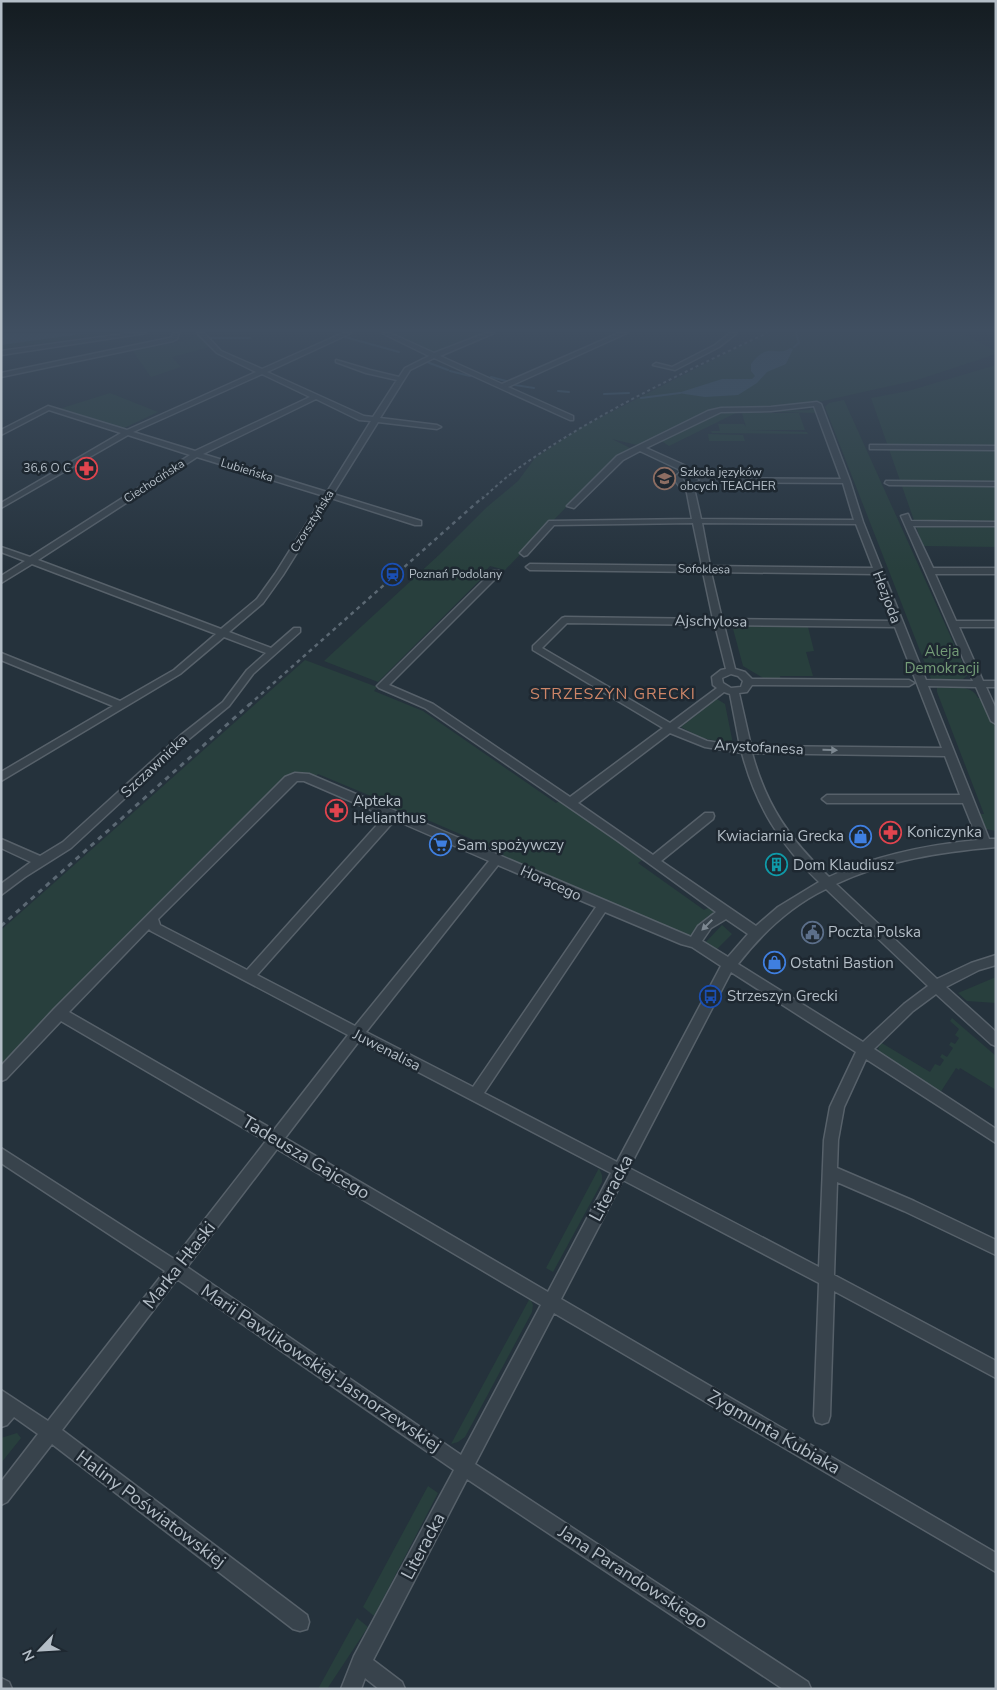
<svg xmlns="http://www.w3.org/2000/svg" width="997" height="1690" viewBox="0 0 997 1690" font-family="'Nunito Sans',sans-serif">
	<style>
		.green { fill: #283f3d }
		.water { fill: #3b5264 }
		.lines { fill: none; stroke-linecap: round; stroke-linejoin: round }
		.stream { stroke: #3b5264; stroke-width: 2 }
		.minor-casing { stroke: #57616a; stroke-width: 3 }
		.minor { fill: #38434c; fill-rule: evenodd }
		.rail-far2 { stroke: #5b6873; stroke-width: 2; stroke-dasharray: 3 3; stroke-linecap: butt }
		.rail-far1 { stroke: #5b6873; stroke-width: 2.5; stroke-dasharray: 4 4; stroke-linecap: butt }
		.rail { stroke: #5b6873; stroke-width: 3; stroke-dasharray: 5 5; stroke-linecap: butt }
		.oneway { fill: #7c8790 }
		.labels { text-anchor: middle; stroke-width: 5; stroke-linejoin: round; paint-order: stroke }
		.far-poi-label { font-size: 12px; fill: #b4bec7; stroke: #1e2831; text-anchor: start }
		.far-street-label { font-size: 12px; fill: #b4bec7; stroke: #1e2831 }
		.street-label { font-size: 15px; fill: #b4bec7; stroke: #1e2831 }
		.park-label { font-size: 15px; fill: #749c77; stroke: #1e2831 }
		.poi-label { font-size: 15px; fill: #b4bec7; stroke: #1e2831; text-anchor: start }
		.neighbourhood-label { font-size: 16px; letter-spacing: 1px; fill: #ce8668; stroke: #1e2831 }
		.near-street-label { font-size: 18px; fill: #b4bec7; stroke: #1e2831 }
	</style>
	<rect width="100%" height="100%" fill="#25323c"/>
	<path class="green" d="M1 333H114L1 349Z
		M390 333H485L435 352Z
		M772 333H961L996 351V354L917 380 814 403 776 408 722 409 637 445 612 439 632 449 581 492 505 570 490 566 478 579 480 580 378 682 324 661 440 554 487 507 518 481 535 458 582 427 732 350Z
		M198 336 210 347 172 357 181 367 151 377 132 350 169 342 171 344Z
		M996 365V547L923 546 871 398 908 391Z
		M110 393 158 412 122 429 59 409Z
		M844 400 968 675 963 679H931L825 407 829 403Z
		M810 408 814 409 816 413 740 411 669 446 660 440 718 412 810 410Z
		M742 413H799L805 430H746L807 432 808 434 712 433 711 431H720L718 424H744L746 427Z
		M708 434 743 435 745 441H709Z
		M732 625 808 627 814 651 806 652 813 676H780L781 680 765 679 743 666Z
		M305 660 377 687 374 691 423 711 556 803 561 800 645 858 638 863 704 910 710 907 717 912 708 916 689 937 502 858 504 853 409 812 406 816 387 808 390 804 318 774 315 777 304 773 289 777 217 843 1 1068V930Z
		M937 687C951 688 971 683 978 698H982L996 729V831L986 829 980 814H984L937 692Z
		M717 699 725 704 733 744 702 738 681 727Z
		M722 925 732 934 715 951 704 944Z
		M996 977V1003L967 1001 958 993Z
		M952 1018 996 1056V1090L960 1068 959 1070 956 1068 940 1093 882 1057 878 1051 880 1042 930 1072 935 1064 940 1066 944 1060 940 1057 942 1054 947 1057 953 1048 949 1045 951 1042 955 1044 959 1038 955 1035 959 1029 950 1021Z
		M599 1168 602 1175V1182L553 1272 546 1268Z
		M530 1298 533 1305 532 1312 465 1437 458 1442 451 1444Z
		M17 1433 21 1438 1 1463V1438Z
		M428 1486 438 1493 374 1616 363 1607Z
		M357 1618 368 1627 327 1689H318Z"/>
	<path class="water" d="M1 333H89L1 345Z
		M790 348 793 349 786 364 767 372 757 383 738 395 705 397 678 393 722 379H752L755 376 751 371V364C769 340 776 358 790 348Z"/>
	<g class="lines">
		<path class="stream" d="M345 337 399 352
			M211 338H250
			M794 347 799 343 796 333
			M427 362 448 370
			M450 371 470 376
			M491 377 506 381
			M515 385 534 388
			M558 391 569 392
			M604 394 629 393
			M641 398 680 393"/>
		<defs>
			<path id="minor" d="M130 333H146L1 355V351Z
				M173 333H179L177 339 173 341 1 377V373L169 338 172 337Z
				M197 333H204L221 351 262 369 343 333H351L267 372 364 416 373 417 397 380 366 373 336 362V360L370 370 399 377 405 368 429 356 382 333H390L434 353 486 333H494L440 356 502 384 619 333H627L508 387 573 416V420H570L434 358 410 370 380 418 437 425 441 427 437 429 378 422 333 494 421 521V525H415L331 498 283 575 263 603 229 632 271 648 294 628H300V632L253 674 229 706 189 739 71 848 25 877 1 895V884L31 862 1 848V839L40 856 63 842 181 735 223 702 247 670 266 653 224 637 180 674 1 781V772L113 706 1 660V653L120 701 174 670 216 634 32 564 1 583V576L25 561 1 552V547L30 557 190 455 128 435 1 508V503L121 433 49 410 1 435V430L48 406 127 430 256 372 217 353ZM262 374 310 397 195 451 133 432ZM316 399 359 420 371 421 327 492 203 454ZM197 457 324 496 275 574 257 599 221 629 38 560Z
				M730 333H737L719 347 675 370 653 365 656 363 672 367 715 345Z
				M817 402 821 404 850 481 863 522 926 680 973 681 901 516 908 514 911 521 996 522V526H913L933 568H996V574H935L956 621H996V627H959L983 681H996V687H986L996 709V724L991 721 976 687 928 686 989 839H996V847C941 852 887 860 836 884L937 979 971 963 996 955V965L979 970 946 987 996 1032V1046L991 1044 936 994 913 1011 874 1049 996 1129V1143L866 1059 844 1107 838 1140 837 1168 914 1201 996 1240V1255L904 1211 837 1182 834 1275 996 1361V1378L834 1291 830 1416 828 1422 822 1424 816 1422 814 1416 819 1283 623 1180 561 1299 996 1553V1572L554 1313 475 1464 808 1682 811 1689H783L467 1479 373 1660 402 1682 405 1689H379L365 1678 361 1689H341L354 1656 454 1470 177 1279 62 1430 307 1615 309 1622 307 1629 300 1631 293 1629 52 1444 7 1502 1 1505V1482L38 1434 14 1417 7 1425 1 1427V1390L48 1421 165 1271 1 1163V1148L174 1259 266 1141 61 1021 6 1079 1 1081V1066L54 1009 285 777 295 773 309 774 691 937 698 926 716 912 618 841 425 708 379 688 377 686 493 571H499V575L389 685 433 704 570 797 663 728 533 650V646L562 618 565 617 713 619 703 572 530 570 526 567 530 564 702 566 693 523 554 525 527 555 524 556 520 553 549 521H552L692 519 686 488 680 487 673 478 681 472 678 469 640 451 623 460 574 508 567 506 617 456 708 411 721 408 771 407ZM814 406 841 479 706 478 696 471H687L684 465 646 448 721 412 771 411ZM687 475 699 478 700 481 694 484 685 483 682 478ZM708 482 843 483 854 520 701 519 694 488ZM702 523 856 524 873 568 710 566ZM711 572 875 574 893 621 722 619ZM567 623 715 625 726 669 721 670 712 677 713 685 717 688 670 723 542 648ZM724 625 895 627 942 748 751 746 739 693 747 692 752 685 909 686 914 683 909 680 752 679 745 672 735 669ZM731 674 738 676 743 681 741 687 731 688 723 683 722 678ZM724 692 730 694 740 746 707 741 677 728ZM670 733 705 747 742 753C756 806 780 844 819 882L778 907 756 926 661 861 713 819 714 816 713 813H705L653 855 578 803ZM752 753 945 756 960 795H827L822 799 827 803H963L978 840C927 845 876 855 829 877 790 840 766 805 752 753ZM297 781H304L385 816 247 970 160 925 158 919ZM395 820 489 861 355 1026 257 975ZM498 865 596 907 473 1087 366 1032ZM826 889 928 986 904 1004 863 1042 738 964C762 933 791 906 826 889ZM605 912 681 944 692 947 721 966 617 1162 484 1093ZM726 919 748 934 728 957 702 941 711 928ZM149 929 151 931 348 1035 274 1130 69 1012ZM731 972 856 1052 830 1107 824 1140 819 1267 629 1168ZM359 1041 611 1173 548 1292 285 1138ZM277 1149 541 1305 461 1455 187 1267Z
				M870 445 996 446V450L873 449H870Z
				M886 481 996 482V486L889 485 885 483Z
				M1 1678 9 1682 12 1689H1Z"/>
		</defs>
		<use href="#minor" class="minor-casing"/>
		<use href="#minor" class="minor"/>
		<path class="rail-far2" d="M482 499C495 487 508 475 523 465 599 412 684 372 767 333"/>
		<path class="rail-far1" d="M249 705 483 497"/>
		<path class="rail" d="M1 926 250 704"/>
	</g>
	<defs><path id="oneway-solid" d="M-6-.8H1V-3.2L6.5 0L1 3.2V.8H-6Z" transform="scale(1.25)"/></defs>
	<g class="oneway">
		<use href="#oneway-solid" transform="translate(830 750) rotate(1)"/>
		<use href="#oneway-solid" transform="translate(707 925) rotate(135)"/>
	</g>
	<linearGradient id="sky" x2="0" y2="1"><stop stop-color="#141c21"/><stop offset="0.58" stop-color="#404f61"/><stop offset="1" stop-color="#404f61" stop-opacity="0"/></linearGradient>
	<rect width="997" height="570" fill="url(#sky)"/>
	<defs>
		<symbol id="pharmacy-ring" viewBox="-11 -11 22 22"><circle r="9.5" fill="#1e2831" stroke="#e0444e" stroke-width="1.5"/><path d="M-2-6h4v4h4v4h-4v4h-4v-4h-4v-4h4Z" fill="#e0444e"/></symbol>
		<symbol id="university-ring" viewBox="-11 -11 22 22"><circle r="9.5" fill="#1e2831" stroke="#8d6e63" stroke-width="1.5"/><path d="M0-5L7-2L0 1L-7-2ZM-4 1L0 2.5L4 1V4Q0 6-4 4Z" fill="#8d6e63"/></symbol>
		<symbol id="station-ring" viewBox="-11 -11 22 22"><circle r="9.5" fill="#1e2831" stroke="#1a4fb4" stroke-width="1.5"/><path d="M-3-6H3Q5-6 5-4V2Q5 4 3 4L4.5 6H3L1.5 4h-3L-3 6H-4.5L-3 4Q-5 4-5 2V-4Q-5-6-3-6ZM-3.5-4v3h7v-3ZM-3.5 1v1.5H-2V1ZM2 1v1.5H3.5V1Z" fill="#1a4fb4"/></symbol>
		<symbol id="shop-ring" viewBox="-11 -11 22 22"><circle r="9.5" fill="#1e2831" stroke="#3f7fe0" stroke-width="1.5"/><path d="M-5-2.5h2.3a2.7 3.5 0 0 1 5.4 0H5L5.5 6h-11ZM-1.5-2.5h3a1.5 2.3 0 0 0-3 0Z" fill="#3f7fe0"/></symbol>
		<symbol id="supermarket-ring" viewBox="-11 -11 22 22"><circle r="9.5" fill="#1e2831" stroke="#3f7fe0" stroke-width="1.5"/><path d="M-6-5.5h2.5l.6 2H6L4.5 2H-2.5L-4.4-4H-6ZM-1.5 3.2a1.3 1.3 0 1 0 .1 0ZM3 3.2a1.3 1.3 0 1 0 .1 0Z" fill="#3f7fe0"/></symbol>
		<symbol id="building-ring" viewBox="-11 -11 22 22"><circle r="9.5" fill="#1e2831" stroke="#0f9aa8" stroke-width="1.5"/><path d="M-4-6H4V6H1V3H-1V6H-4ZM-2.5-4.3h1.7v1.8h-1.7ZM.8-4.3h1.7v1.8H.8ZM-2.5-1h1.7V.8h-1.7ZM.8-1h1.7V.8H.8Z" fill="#0f9aa8"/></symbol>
		<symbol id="civic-ring" viewBox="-11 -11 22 22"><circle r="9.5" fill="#1e2831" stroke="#5c6f8a" stroke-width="1.5"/><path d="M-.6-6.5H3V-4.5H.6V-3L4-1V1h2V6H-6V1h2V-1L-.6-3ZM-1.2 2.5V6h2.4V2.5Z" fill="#5c6f8a"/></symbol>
		<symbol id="bus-ring" viewBox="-11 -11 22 22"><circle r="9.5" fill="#1e2831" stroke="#1a4fb4" stroke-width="1.5"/><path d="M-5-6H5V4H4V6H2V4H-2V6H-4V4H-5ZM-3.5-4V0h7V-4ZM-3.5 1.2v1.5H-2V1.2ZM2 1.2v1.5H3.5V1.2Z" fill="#1a4fb4"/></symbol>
	</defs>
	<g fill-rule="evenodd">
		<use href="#pharmacy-ring" x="74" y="456" width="25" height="25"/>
		<use href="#university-ring" x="652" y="466" width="25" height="25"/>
		<use href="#station-ring" x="380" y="562" width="25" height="25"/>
		<use href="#pharmacy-ring" x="324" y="798" width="25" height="25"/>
		<use href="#pharmacy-ring" x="878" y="820" width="25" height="25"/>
		<use href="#shop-ring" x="848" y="824" width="25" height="25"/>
		<use href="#supermarket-ring" x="428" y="832" width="25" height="25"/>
		<use href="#building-ring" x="764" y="852" width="25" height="25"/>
		<use href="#civic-ring" x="800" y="920" width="25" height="25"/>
		<use href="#shop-ring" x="762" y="950" width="25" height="25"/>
		<use href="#bus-ring" x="698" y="984" width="25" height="25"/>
	</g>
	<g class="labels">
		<g class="far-poi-label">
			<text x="71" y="472" text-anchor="end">36,6 O C</text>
			<text x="680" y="476">Szkoła języków<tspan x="680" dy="14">obcych TEACHER</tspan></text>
			<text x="409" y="578">Poznań Podolany</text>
		</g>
		<g class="far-street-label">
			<text transform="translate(247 470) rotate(17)" y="4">Lubieńska</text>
			<text transform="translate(154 481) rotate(-33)" y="4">Ciechocińska</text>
			<text transform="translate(312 521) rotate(-58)" y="4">Czorsztyńska</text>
			<text transform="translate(704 569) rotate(1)" y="4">Sofoklesa</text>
		</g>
		<g class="street-label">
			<text transform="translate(887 597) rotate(69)" y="5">Hezjoda</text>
			<text transform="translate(711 621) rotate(1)" y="5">Ajschylosa</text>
			<text transform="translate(759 747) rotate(3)" y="5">Arystofanesa</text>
			<text transform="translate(154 766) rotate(-43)" y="5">Szczawnicka</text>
			<text transform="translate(551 883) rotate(24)" y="5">Horacego</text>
			<text transform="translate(387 1050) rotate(27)" y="5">Juwenalisa</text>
		</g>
		<g class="park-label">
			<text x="942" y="656">Aleja<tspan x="942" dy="17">Demokracji</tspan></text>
		</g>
		<g class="poi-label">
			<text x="353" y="806">Apteka<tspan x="353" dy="17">Helianthus</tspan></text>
			<text x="907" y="837">Koniczynka</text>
			<text x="844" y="841" text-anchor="end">Kwiaciarnia Grecka</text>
			<text x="457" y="850">Sam spożywczy</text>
			<text x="793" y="870">Dom Klaudiusz</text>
			<text x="828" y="937">Poczta Polska</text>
			<text x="790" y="968">Ostatni Bastion</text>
			<text x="727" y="1001">Strzeszyn Grecki</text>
		</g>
		<g class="neighbourhood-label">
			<text x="613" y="699">STRZESZYN GRECKI</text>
		</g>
		<g class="near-street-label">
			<text transform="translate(306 1157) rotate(31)" y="6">Tadeusza Gajcego</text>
			<text transform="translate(611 1188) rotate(-62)" y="6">Literacka</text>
			<text transform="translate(179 1265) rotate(-52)" y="6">Marka Hłaski</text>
			<text transform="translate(321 1368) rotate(34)" y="6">Marii Pawlikowskiej-Jasnorzewskiej</text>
			<text transform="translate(774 1432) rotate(30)" y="6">Zygmunta Kubiaka</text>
			<text transform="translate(151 1509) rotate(37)" y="6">Haliny Poświatowskiej</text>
			<text transform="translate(423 1546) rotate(-62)" y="6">Literacka</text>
			<text transform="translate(633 1577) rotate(33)" y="6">Jana Parandowskiego</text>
		</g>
	</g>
	<rect width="997" height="1690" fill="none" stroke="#b4bec7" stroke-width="5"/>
	<g transform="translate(40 1650) rotate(245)" stroke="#1e2831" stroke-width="4" paint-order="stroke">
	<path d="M0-4L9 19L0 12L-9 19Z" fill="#b4bec7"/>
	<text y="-8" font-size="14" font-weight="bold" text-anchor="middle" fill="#b4bec7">N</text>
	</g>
</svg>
